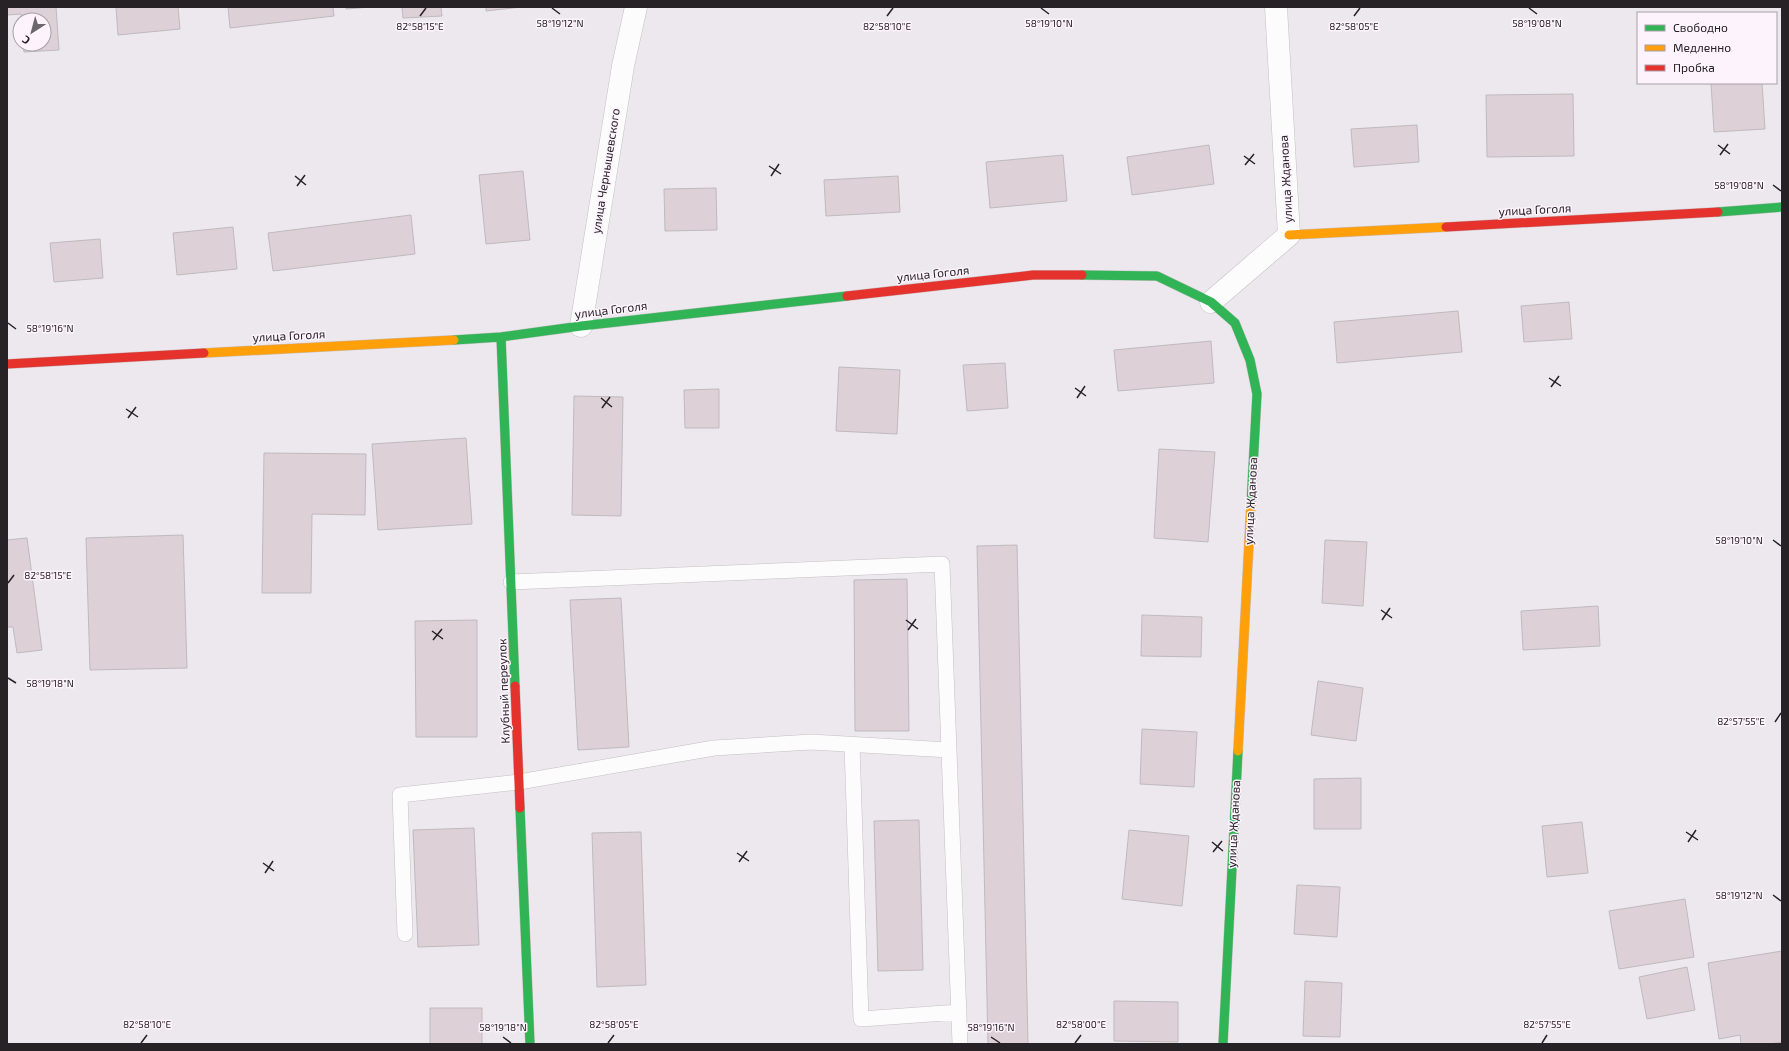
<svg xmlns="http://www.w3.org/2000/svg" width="1789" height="1051" viewBox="0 0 1789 1051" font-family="'Exo 2',sans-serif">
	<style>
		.building { fill: #ded0d7; stroke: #bebabd }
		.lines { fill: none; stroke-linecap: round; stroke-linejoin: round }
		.lane-casing { stroke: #c4bfc3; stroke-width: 16 }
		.street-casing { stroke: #c4bfc3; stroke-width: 23 }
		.fast-casing { stroke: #c4bfc3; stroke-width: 10 }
		.slow-casing { stroke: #c4bfc3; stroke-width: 10 }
		.jam-casing { stroke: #c4bfc3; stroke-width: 10 }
		.lane { stroke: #fcfcfc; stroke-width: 15 }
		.street { stroke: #fcfcfc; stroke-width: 22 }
		.fast { stroke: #30b455; stroke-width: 9 }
		.slow { stroke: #ff9f0a; stroke-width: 9 }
		.jam { stroke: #e5322d; stroke-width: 9 }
		.ticks { fill: none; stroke: #262226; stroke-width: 1.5 }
		.labels { text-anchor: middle; stroke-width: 3; stroke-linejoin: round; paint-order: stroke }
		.street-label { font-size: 12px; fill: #262226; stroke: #fdf3fd }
		.ticks-label { font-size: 10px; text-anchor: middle; fill: #262226; stroke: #fdf3fd; stroke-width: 3; stroke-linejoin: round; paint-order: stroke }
	</style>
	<rect width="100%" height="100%" fill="#ede8ed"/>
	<path class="building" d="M7 7H56L59 50 24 52 23 44H44V20H21V14L7 15Z
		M116 7H178L180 29 118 35Z
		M228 7H333L334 16 230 28Z
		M346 7H371L346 9Z
		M402 7H441L442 16 403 18Z
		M486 7H522L486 11Z
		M1711 83H1762L1765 129 1714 132Z
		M1573 94 1574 156 1487 157 1486 95Z
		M1417 125 1419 162 1354 167 1351 129Z
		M1209 145 1214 184 1132 195 1127 157Z
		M1063 155 1067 201 990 208 986 162Z
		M523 171 530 240 486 244 479 175Z
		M898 176 900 212 826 216 824 180Z
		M716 188 717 230 665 231 664 189Z
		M411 215 415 254 273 271 268 233Z
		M233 227 237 269 177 275 173 233Z
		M100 239 103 278 54 282 50 243Z
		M1569 302 1572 339 1524 342 1521 306Z
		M1458 311 1462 352 1337 363 1334 322Z
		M1211 341 1214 383 1118 391 1114 350Z
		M1005 363 1008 408 967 411 963 365Z
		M839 367 900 370 897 434 836 431Z
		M719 389V428H685L684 390Z
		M574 396 623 397 621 516 572 515Z
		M466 438 472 524 378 530 372 444Z
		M1159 449 1215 452 1208 542 1154 538Z
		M264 453 366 454 365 515 312 514 311 593H262Z
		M183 535 187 668 90 670 86 538Z
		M27 538 42 650 17 653 13 627H7V540Z
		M1325 540 1367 542 1363 606 1322 603Z
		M1017 545 1028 1044H988L977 546Z
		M907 579 909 731H855L854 580Z
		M621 598 629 747 578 750 570 600Z
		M1598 606 1600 646 1523 650 1521 611Z
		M1142 615 1202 617 1201 657 1141 656Z
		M477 620V737H416L415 621Z
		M1318 681 1363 688 1356 741 1311 735Z
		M1142 729 1197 732 1194 787 1140 784Z
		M1361 778V829H1314V779Z
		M919 820 923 970 878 971 874 821Z
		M1582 822 1588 873 1547 877 1542 826Z
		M474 828 479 945 418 947 413 830Z
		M1129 830 1189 836 1182 906 1122 899Z
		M641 832 646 985 597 987 592 833Z
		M1297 885 1340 887 1337 937 1294 934Z
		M1685 899 1694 957 1619 969 1609 911Z
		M1782 951V1042L1770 1044H1741L1740 1035 1719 1039 1708 963Z
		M1687 967 1695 1010 1647 1019 1639 977Z
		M1305 981 1342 983 1340 1037 1303 1036Z
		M1114 1001 1178 1002V1042L1114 1041Z
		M430 1008H482V1044H430Z"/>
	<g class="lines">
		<defs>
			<path id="lane" d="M511 582 942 564 960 1044
				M852 745 861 1019 959 1012
				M405 934 400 795 519 782 714 748 811 742 949 750"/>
			<path id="street" d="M1211 302 1289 235 1276 7
				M581 326 623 66 636 7"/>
			<path id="fast" d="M1718 212 1782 207
				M1082 275 1157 276 1211 302 1235 323 1250 360 1257 394 1251 504
				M501 337 515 686
				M454 340 501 337 581 326 847 296
				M520 808 530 1044
				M1223 1044 1238 751"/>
			<path id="slow" d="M1289 235 1446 227
				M204 353 454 340
				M1238 751 1251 504"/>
			<path id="jam" d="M1446 227 1718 212
				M847 296 1033 275H1082
				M7 364 204 353
				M515 686 520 808"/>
		</defs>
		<use href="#lane" class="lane-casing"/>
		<use href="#street" class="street-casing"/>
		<use href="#fast" class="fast-casing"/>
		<use href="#slow" class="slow-casing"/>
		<use href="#jam" class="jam-casing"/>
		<use href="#lane" class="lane"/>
		<use href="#street" class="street"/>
		<use href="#fast" class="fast"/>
		<use href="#slow" class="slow"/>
		<use href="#jam" class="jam"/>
	</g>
	<path class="ticks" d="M552 8 560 14M1041 8 1049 14M1529 8 1537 14M420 16 426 8M887 16 893 8M1354 16 1360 8M1718 145 1730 154M1720 155 1728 144M1244 156 1255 164M1245 165 1254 154M769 166 781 174M295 176 306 185M771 176 779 164M1773 185 1781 191M297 186 305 175M8 323 16 329M1549 378 1561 386M1551 387 1559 376M1075 388 1086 396M601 398 612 407M1077 398 1085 386M602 408 610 397M126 409 138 417M128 418 136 407M1773 540 1781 546M8 583 14 575M1381 610 1392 618M906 620 918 629M1382 620 1390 608M908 630 916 619M432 631 443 639M433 640 442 629M8 678 16 683M1775 722 1781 713M1686 832 1698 840M1212 842 1223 851M1688 842 1696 830M1213 852 1222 841M737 853 749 861M739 862 747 851M263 863 274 871M265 873 273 861M1773 895 1781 901M503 1037 511 1043M991 1037 1000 1043M141 1043 147 1035M608 1043 614 1035M1075 1043 1081 1035M1542 1043 1547 1035"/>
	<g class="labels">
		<g class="street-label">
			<text transform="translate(606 171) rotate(-81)" y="4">улица Чернышевского</text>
			<text transform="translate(1286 179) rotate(-93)" y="4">улица Жданова</text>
			<text transform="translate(1535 210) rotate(-3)" y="4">улица Гоголя</text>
			<text transform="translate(933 274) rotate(-6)" y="4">улица Гоголя</text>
			<text transform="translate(611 310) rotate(-7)" y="4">улица Гоголя</text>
			<text transform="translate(289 336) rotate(-3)" y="4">улица Гоголя</text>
			<text transform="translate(1251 501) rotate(-87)" y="4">улица Жданова</text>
			<text transform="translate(504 691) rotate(-92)" y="4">Клубный переулок</text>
			<text transform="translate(1234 824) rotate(-87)" y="4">улица Жданова</text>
		</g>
	</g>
	<g class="ticks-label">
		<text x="1049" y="27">58°19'10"N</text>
		<text x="560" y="27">58°19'12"N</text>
		<text x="1537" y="27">58°19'08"N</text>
		<text x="420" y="30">82°58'15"E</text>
		<text x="887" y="30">82°58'10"E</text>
		<text x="1354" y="30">82°58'05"E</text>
		<text x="1739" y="189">58°19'08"N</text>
		<text x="50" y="332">58°19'16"N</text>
		<text x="1739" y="544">58°19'10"N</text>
		<text x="48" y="579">82°58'15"E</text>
		<text x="50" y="687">58°19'18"N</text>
		<text x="1741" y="725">82°57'55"E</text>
		<text x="1739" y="899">58°19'12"N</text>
		<text x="147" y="1028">82°58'10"E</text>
		<text x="614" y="1028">82°58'05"E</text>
		<text x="1081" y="1028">82°58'00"E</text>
		<text x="1547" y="1028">82°57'55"E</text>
		<text x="503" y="1031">58°19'18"N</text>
		<text x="991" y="1031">58°19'16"N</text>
	</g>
	<rect width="1789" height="1051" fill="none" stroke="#262226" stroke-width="16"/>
	<rect x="1637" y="12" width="140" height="72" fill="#fdf3fd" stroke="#a79fa7"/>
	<rect x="1645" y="25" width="20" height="6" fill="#30b455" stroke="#a79fa7"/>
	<text x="1673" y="32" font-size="12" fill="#262226">Свободно</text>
	<rect x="1645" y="45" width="20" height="6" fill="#ff9f0a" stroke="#a79fa7"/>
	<text x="1673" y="52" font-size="12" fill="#262226">Медленно</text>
	<rect x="1645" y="65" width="20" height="6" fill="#e5322d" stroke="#a79fa7"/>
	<text x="1673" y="72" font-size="12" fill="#262226">Пробка</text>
	<g transform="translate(32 32) rotate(216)"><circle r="19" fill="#fdf3fd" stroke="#a79fa7"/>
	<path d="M0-3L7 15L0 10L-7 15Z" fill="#6c676c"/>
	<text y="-6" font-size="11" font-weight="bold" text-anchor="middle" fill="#262226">С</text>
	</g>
</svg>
